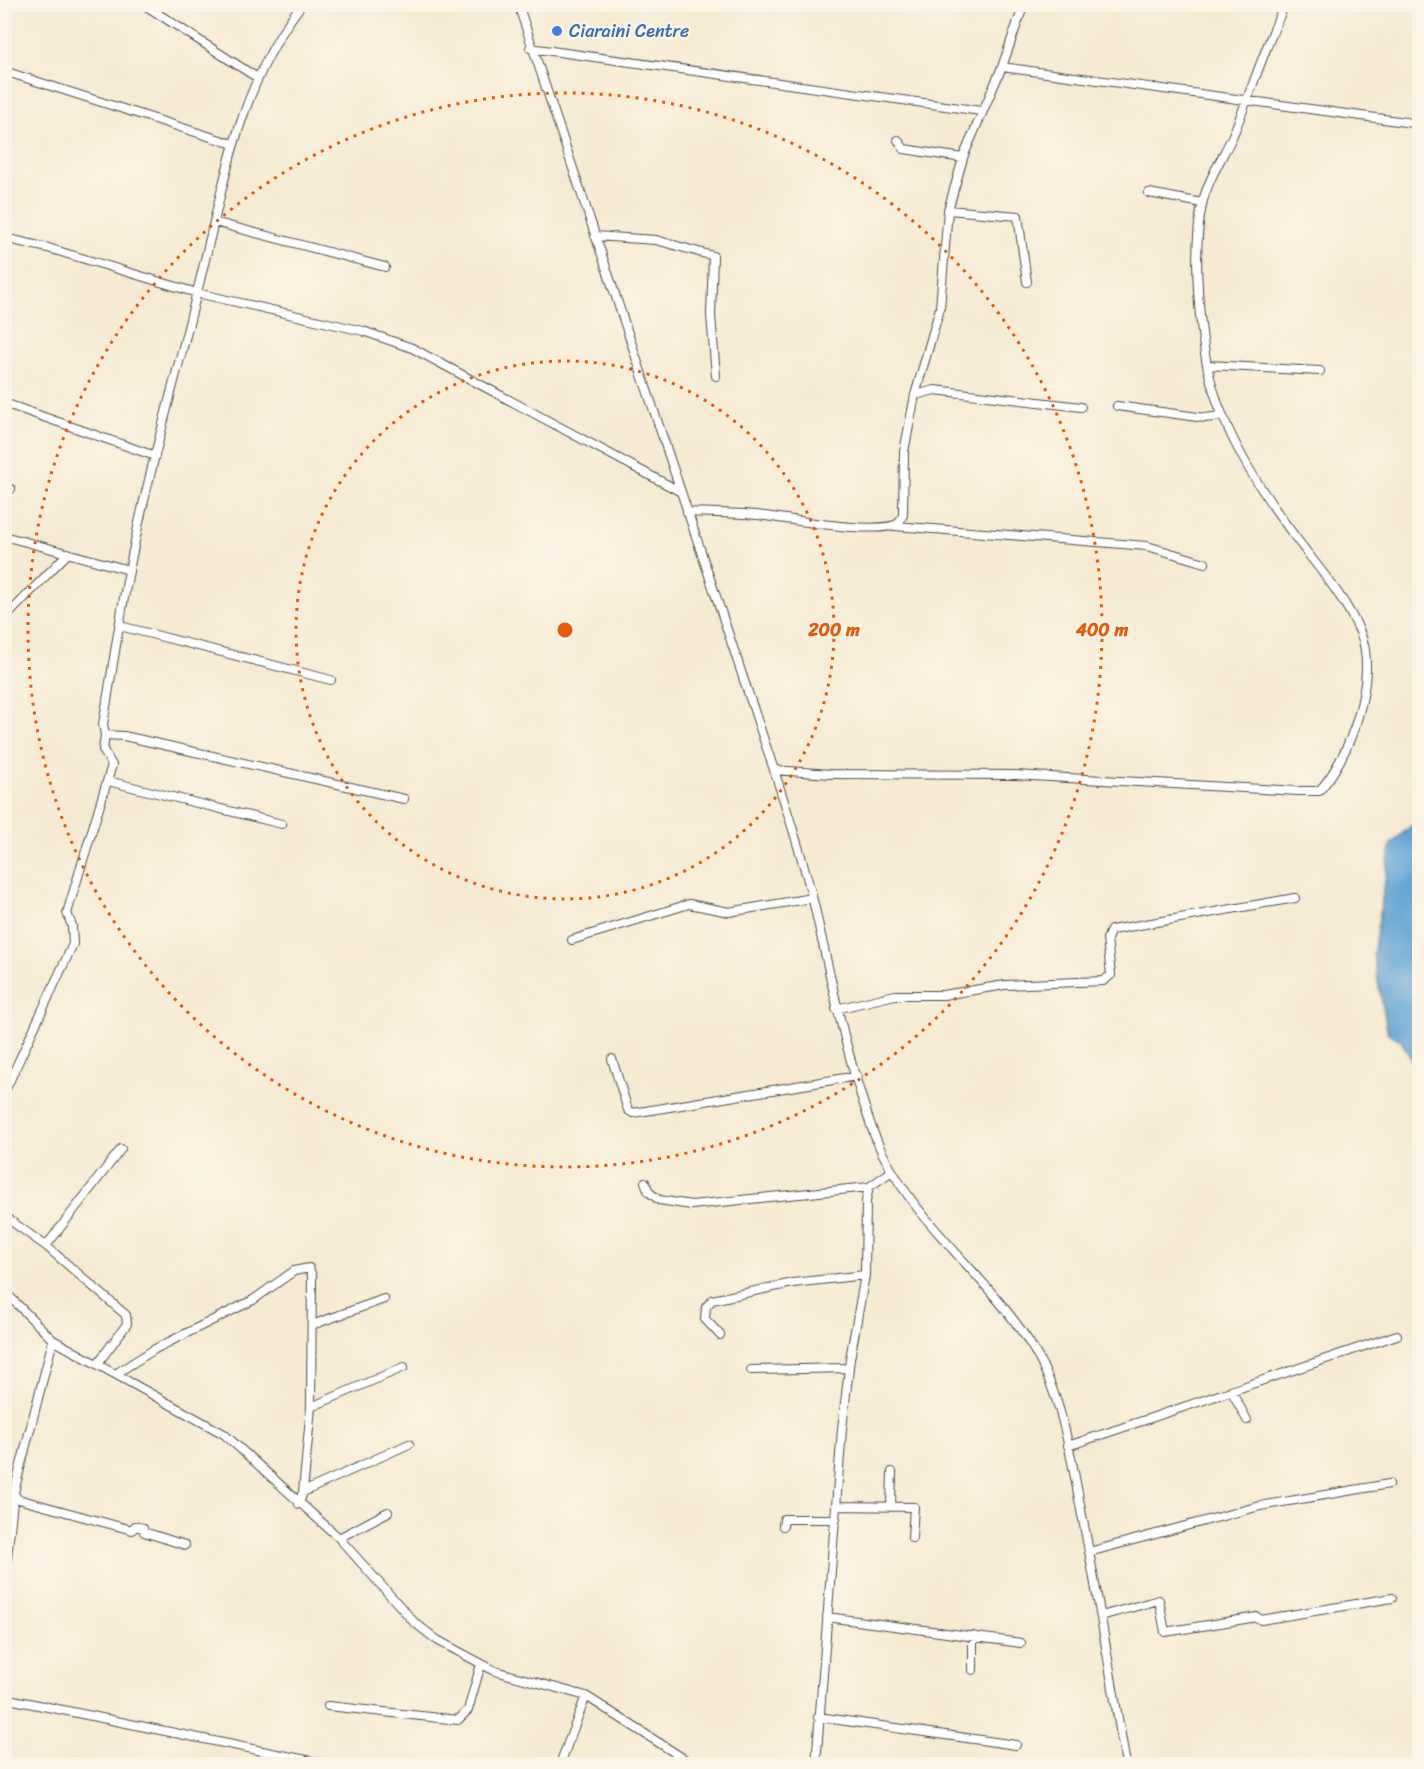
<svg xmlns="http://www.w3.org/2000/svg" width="1424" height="1769" viewBox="0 0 1424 1769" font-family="Sriracha,sans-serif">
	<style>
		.water { fill: #60a3d4; stroke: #466780; stroke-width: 1.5 }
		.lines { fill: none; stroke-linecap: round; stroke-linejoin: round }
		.street-casing { stroke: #494844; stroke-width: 10 }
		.street { stroke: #fff; stroke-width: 8 }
		.ring { fill: none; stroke: #e8590c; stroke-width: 3; stroke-dasharray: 3 6 }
		.shop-dot { fill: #3f7fe0; stroke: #fcf5e5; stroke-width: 2 }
		.labels { text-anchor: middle; stroke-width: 4.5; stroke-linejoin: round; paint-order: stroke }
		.shop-label { font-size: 18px; fill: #366cbe; stroke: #fcf5e5; text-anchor: start }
		.centre { fill: #e8590c; stroke: #fcf5e5; stroke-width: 3 }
		.ring-label { font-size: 18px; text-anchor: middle; font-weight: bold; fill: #e8590c; stroke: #fcf5e5; stroke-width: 4.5; stroke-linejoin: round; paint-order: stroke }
	</style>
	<rect width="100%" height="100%" fill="#fcf5e5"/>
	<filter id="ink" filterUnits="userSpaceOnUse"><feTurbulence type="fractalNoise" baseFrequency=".0167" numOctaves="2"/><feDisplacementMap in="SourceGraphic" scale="12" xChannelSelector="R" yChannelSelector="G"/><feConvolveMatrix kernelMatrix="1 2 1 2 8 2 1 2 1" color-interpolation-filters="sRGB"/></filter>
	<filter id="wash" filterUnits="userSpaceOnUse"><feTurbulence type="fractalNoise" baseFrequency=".008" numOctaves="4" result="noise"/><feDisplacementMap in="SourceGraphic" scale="24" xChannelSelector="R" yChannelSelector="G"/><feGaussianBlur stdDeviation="1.35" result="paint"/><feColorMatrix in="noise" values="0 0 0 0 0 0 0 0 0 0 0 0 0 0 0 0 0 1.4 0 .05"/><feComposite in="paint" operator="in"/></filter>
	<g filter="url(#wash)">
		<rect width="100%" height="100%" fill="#f6ead2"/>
		<path class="water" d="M1412 825 1420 826 1419 1074 1401 1041 1388 1034 1373 955 1391 844Z"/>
	</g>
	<g filter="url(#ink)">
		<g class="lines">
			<defs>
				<path id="street" d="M143 4 256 77
					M302 4C236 89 223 192 197 292 174 385 147 477 129 571 119 622 112 673 103 724L105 735 124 736 404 799
					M518 4 774 770C788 813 802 856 813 900 831 978 846 1058 874 1134 907 1220 988 1273 1034 1350 1062 1397 1071 1456 1081 1510 1098 1594 1111 1680 1126 1764
					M530 48 981 111
					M1002 67 1420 124
					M4 71 233 144
					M898 140 904 149 963 158
					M1149 193 1202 203
					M948 210 1018 216 1027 282
					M214 222 385 267
					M595 236 656 240 713 256 711 315 716 376
					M4 238 48 248 197 293 363 331 412 348 681 492
					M1207 365 1320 371
					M915 395 935 390 1081 407
					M4 403 155 456
					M1117 406 1205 418 1221 416
					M4 487 11 489
					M687 512C711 513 734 513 757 515 784 518 880 536 899 523L903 515 904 452 915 395 940 308 948 210 964 155 1002 67 1024 4
					M895 526 1147 546 1205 563
					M4 536 129 570
					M4 619 68 553
					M120 626 331 680
					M774 770 831 774 1015 775 1298 791H1319C1350 758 1379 676 1360 632 1345 598 1321 571 1299 542 1257 487 1216 423 1205 354 1198 310 1193 248 1202 205 1207 181 1223 157 1233 135 1251 92 1265 47 1285 4
					M108 781 282 824
					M572 940 689 904 729 912 812 898
					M836 1009 895 995H943L1005 985 1103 981 1111 975 1107 939 1111 930 1295 898
					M612 1059 628 1110 633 1113 857 1076
					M4 1093 73 944 72 926 67 913 112 765 103 750 105 735
					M645 1182 649 1192 659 1200 691 1205 869 1187
					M4 1216 46 1246 126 1315 127 1324 98 1363
					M46 1246 121 1149
					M4 1291 53 1340 224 1434 339 1538 414 1622 437 1640 495 1671 586 1696 692 1764
					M312 1325 384 1299
					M720 1335 705 1319 706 1307 712 1300 793 1283 865 1275
					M751 1370 849 1368
					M117 1373 155 1349 253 1300 294 1271 309 1268 312 1276 311 1407 303 1492 299 1504
					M1231 1390 1247 1420
					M311 1407 404 1367
					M1068 1446 1397 1335
					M303 1492 409 1444
					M14 1494 18 1499 132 1530 135 1526 143 1528 144 1532 185 1545
					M837 1506 914 1507 912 1538
					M891 1507 892 1472
					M783 1526 784 1519H836
					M339 1538 388 1512
					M1089 1552 1260 1506 1389 1484
					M4 1586 14 1492 53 1340
					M1101 1616 1159 1600 1165 1632 1257 1617 1261 1620 1392 1598
					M827 1617 1021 1643
					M973 1670V1636
					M4 1698 326 1764
					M328 1706 458 1720 468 1710 481 1664
					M818 1717 1016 1745
					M560 1764 586 1696
					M816 1764 842 1429 850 1359 865 1275 866 1201 869 1187 892 1171"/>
			</defs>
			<use href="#street" class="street-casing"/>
			<use href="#street" class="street"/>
		</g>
	</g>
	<g class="ring">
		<circle cx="565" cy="630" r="269"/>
		<circle cx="565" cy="630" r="537"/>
	</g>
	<circle class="shop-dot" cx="557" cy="31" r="6"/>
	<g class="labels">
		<g class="shop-label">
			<text x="569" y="37">Ciaraini Centre</text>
		</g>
	</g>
	<circle cx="565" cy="630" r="9" class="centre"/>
	<g class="ring-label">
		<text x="834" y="636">200 m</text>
		<text x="1102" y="636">400 m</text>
	</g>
	<rect width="1424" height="1769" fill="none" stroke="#fcf5e5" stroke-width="24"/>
</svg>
